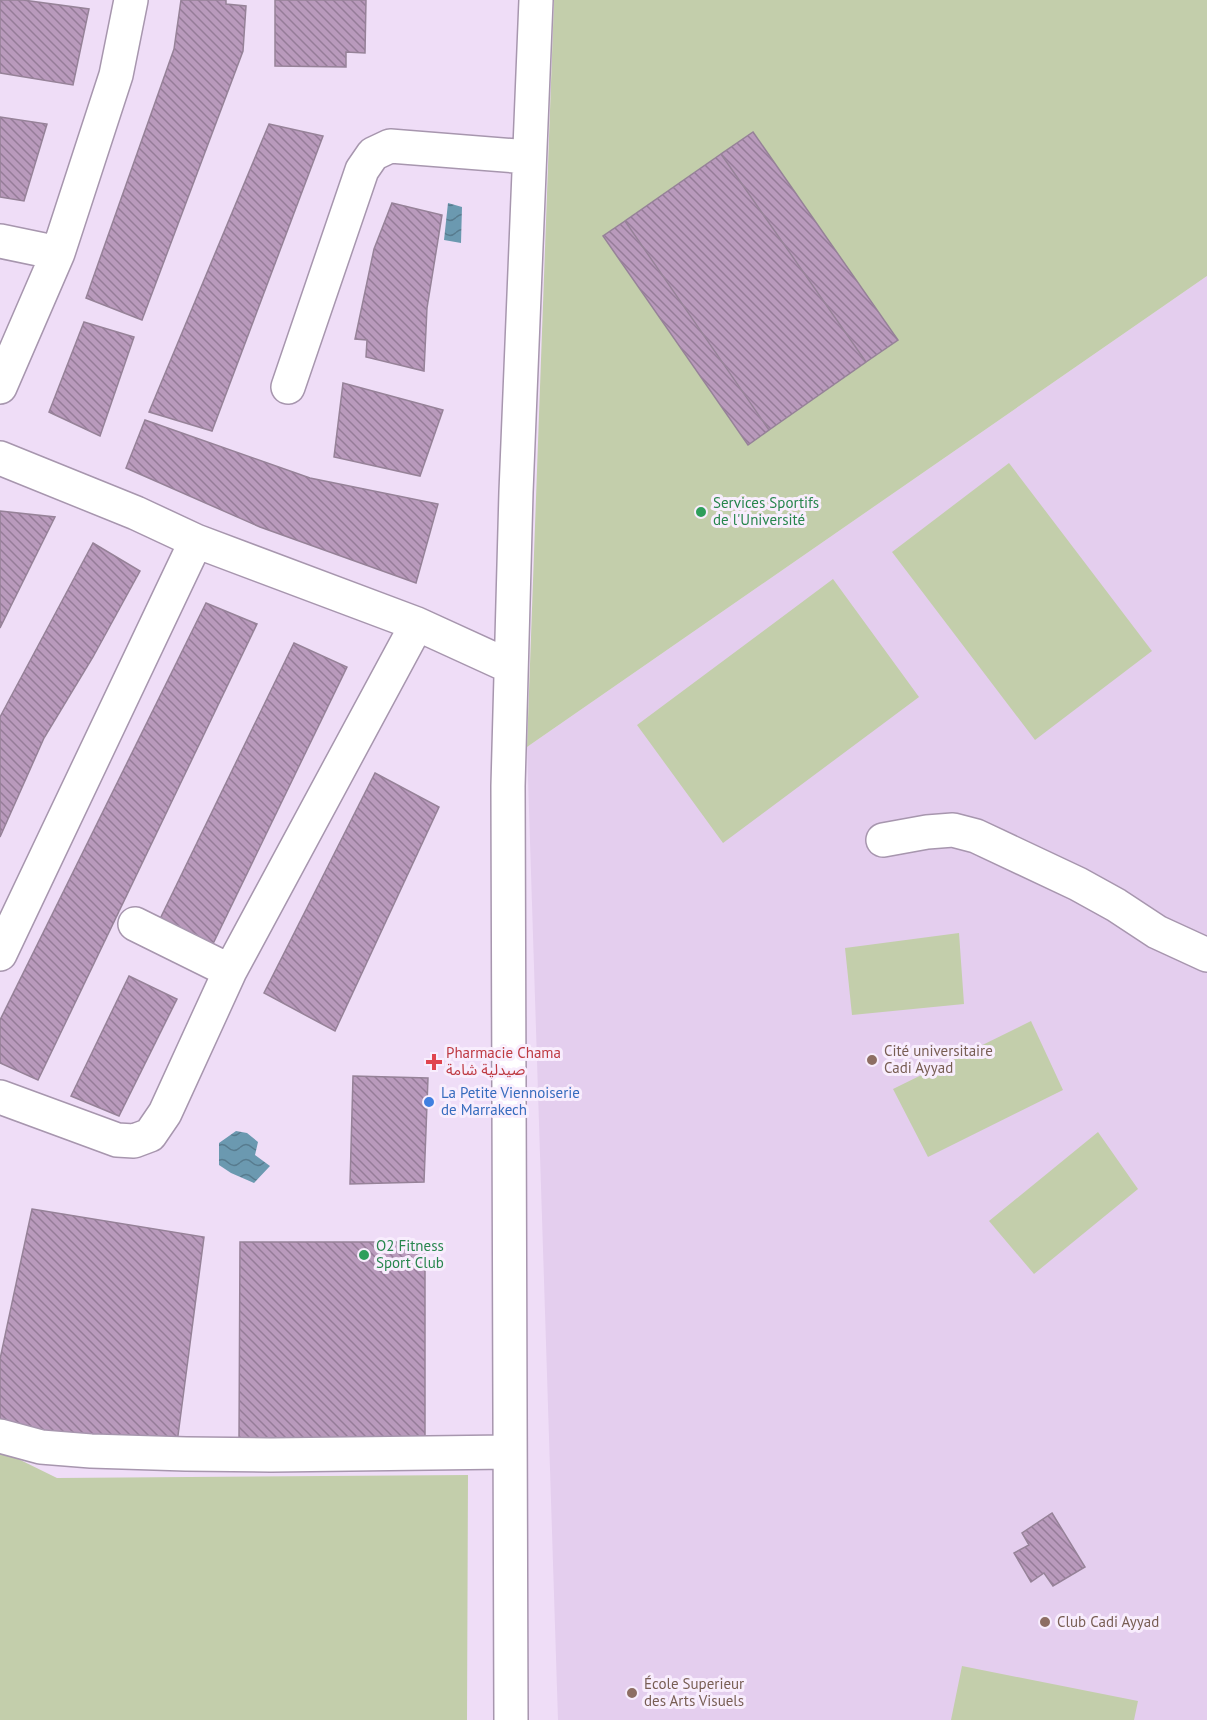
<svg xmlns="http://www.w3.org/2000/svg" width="1207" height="1720" viewBox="0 0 1207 1720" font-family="'PT Sans','Noto Sans Arabic',sans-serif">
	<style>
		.built { fill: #e4ceee }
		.grass { fill: #c3ceab }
		.water { fill: url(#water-waves) }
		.building { fill: url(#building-back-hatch); stroke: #968298; stroke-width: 1.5 }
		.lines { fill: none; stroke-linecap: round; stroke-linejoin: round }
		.minor-casing { stroke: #a796ae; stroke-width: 36 }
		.minor { stroke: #fff; stroke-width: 33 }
		.leisure-dot { fill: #2e9e5b; stroke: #f8edfd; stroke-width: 2 }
		.education-dot { fill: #8d6e63; stroke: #f8edfd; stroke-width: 2 }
		.health-dot { fill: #e0444e; stroke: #f8edfd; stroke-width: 2 }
		.shop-dot { fill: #3f7fe0; stroke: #f8edfd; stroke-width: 2 }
		.labels { text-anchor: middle; stroke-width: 6; stroke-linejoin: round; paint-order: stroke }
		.leisure-label { font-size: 15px; fill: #27864d; stroke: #f8edfd; text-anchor: start }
		.education-label { font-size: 15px; fill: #785e54; stroke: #f8edfd; text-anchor: start }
		.health-label { font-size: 15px; fill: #be3a42; stroke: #f8edfd; text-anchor: start }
		.shop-label { font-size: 15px; fill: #366cbe; stroke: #f8edfd; text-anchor: start }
	</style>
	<defs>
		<pattern id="water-waves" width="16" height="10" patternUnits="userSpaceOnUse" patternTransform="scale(1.5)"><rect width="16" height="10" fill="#6b99b0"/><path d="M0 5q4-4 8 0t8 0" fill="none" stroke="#577b8e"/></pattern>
		<pattern id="building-back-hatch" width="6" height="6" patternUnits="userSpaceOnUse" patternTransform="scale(1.5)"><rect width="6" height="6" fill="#b99abc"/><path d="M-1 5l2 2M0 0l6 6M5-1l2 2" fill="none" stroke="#957c98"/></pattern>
	</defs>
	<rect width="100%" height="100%" fill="#efddf7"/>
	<path class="built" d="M1207 276V1720H558L527 747Z"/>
	<path class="grass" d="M554 0H1207V276L527 747Z
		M1009 463 1152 651 1035 740 892 552Z
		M833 579 919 697 723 843 637 725Z
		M959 933 964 1004 852 1015 845 948Z
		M1031 1021 1063 1090 928 1157 893 1089Z
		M1098 1132 1138 1189 1034 1274 989 1221Z
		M0 1450 57 1478 468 1475 467 1720H0Z
		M962 1666 1138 1701 1134 1720H951Z"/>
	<path class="water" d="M448 203 462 207 461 243 444 240Z
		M236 1131 247 1133 258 1142 255 1155 270 1166 254 1183 231 1173 219 1165V1143Z"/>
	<path class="building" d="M0 0H23L89 9 73 85 0 73Z
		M181 0H226V4L246 6 243 51 142 320 86 298 174 49Z
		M275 0H366L365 53 346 52V67L275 66Z
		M0 117 47 124 24 201 0 197Z
		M269 124 323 136 212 431 149 412Z
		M753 132 898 340 866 362 721 154Z
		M721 154 866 362 769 430 625 221Z
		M392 203 442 215 427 308 424 371 366 357 367 340 355 339 374 249Z
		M625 221 769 430 748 445 603 236Z
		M84 322 134 337 100 436 49 412Z
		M343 383 443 410 420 476 334 457Z
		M145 420 310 478 438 504 416 583 260 527 126 468Z
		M0 511 55 517 0 628Z
		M93 543 140 571 93 657 44 738 0 837V717Z
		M206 603 257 624 38 1080 0 1063V1020Z
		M294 643 347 667 210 950 159 921Z
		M375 773 439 807 335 1031 264 993Z
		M129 976 177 999 119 1116 71 1096Z
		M353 1076 428 1078 424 1182 350 1184Z
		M32 1209 204 1237 177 1443 0 1428V1359Z
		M240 1242H425V1439L239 1440Z
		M1052 1513 1085 1567 1053 1586 1044 1573 1031 1582 1014 1553 1029 1545 1022 1533Z"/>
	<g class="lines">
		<defs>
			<path id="minor" d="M0 241 58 253
				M0 387 58 253 116 75 131 0
				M288 387 362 170 373 154 390 146 529 157
				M0 458 136 513 196 541 417 624 511 667
				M883 840 927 832 953 830 976 836 1078 884 1116 905 1157 932 1207 955
				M135 924 230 971
				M0 954 196 541
				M0 1097 117 1140 134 1141 150 1135 165 1113 230 971 417 624
				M0 1436 41 1447 91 1451 186 1454 271 1455 508 1452
				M511 1720 508 786 516 492 536 0"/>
		</defs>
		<use href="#minor" class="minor-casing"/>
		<use href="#minor" class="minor"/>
	</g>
	<g class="leisure-dot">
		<circle cx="701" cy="512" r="6"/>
		<circle cx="364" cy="1255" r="6"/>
	</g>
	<g class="education-dot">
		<circle cx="872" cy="1060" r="6"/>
		<circle cx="1045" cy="1622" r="6"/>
		<circle cx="632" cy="1693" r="6"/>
	</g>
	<path class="health-dot" d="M431 1053h6v6h6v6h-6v6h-6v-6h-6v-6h6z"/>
	<circle class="shop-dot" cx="429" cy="1102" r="6"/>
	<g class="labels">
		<g class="leisure-label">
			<text x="713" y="508">Services Sportifs<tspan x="713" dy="17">de l'Université</tspan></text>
			<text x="376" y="1251">O2 Fitness<tspan x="376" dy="17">Sport Club</tspan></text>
		</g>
		<g class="education-label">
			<text x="884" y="1056">Cité universitaire<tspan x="884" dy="17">Cadi Ayyad</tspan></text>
			<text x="1057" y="1627">Club Cadi Ayyad</text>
			<text x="644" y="1689">École Superieur<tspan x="644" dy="17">des Arts Visuels</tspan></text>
		</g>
		<g class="health-label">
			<text x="446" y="1058">Pharmacie Chama<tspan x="446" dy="17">صيدلية شامة</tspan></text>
		</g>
		<g class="shop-label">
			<text x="441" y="1098">La Petite Viennoiserie<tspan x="441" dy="17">de Marrakech</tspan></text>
		</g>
	</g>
</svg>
